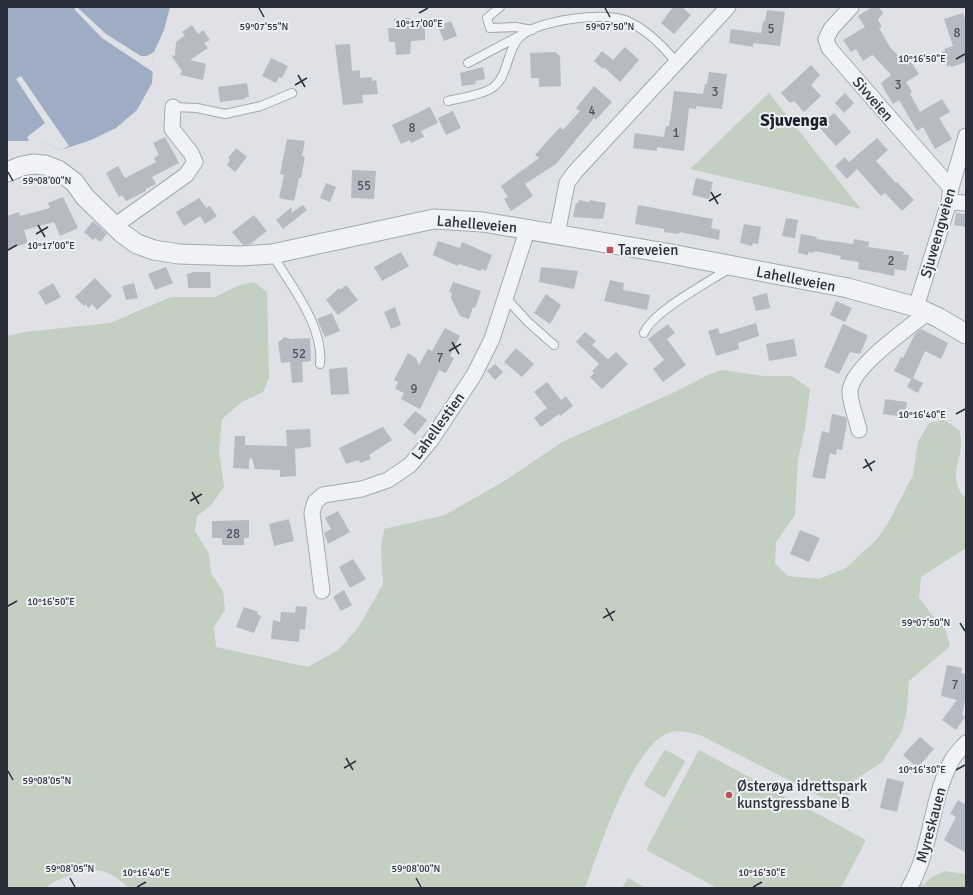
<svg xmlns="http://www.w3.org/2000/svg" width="973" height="895" viewBox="0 0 973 895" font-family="Signika,sans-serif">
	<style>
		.green { fill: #c3cfc1 }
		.water { fill: #9eadc3 }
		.pier { fill: #dfe1e6 }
		.building { fill: #b7bac3 }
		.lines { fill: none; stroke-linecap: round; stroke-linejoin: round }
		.service-casing { stroke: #a5a8b0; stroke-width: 10 }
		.minor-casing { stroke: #a5a8b0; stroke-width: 17 }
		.tertiary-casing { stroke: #a5a8b0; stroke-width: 21 }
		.service { stroke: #f1f2f5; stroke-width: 8 }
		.minor { stroke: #f1f2f5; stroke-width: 15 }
		.tertiary { stroke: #f1f2f5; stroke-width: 19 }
		.ticks { fill: none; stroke: #2a2f3c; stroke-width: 1.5 }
		.poi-dot { fill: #be5159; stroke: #eef0f4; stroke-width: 1.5 }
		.labels { text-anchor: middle; stroke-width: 4; stroke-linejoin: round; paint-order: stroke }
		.number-label { font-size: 13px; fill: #4d525e }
		.street-label { font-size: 15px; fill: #2a2f3c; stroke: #eef0f4 }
		.poi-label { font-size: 15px; fill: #2a2f3c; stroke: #eef0f4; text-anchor: start }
		.quarter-label { font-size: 17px; font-weight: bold; fill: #1c202c; stroke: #eef0f4 }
		.ticks-label { font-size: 10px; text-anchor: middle; fill: #2a2f3c; stroke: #eef0f4; stroke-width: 4; stroke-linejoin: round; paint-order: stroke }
	</style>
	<rect width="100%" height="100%" fill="#dfe1e6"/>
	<path class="green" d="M769 93 861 209 690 169Z
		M254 282 267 292 269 378 263 392 242 402 222 419 219 450 224 487 211 505 197 516 195 531 209 554 211 573 223 591 225 610 214 627 216 647 308 667 338 650 358 628 383 584 381 549 384 529 445 515 506 480 562 442 677 391 708 375 722 370 763 376H792L810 389 805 429 798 459 795 515 776 542 775 564 788 576 819 579 846 568 878 538 888 523 913 475 918 442 929 423 944 420 959 430C960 434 962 439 961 443 961 461 947 482 966 498V548L921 577 919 598 932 615 945 629 950 646 909 681 907 709 902 731 882 762 855 780 847 800 851 812 702 736C690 732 676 728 664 735 629 755 599 850 585 888H128C108 867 90 866 65 877 58 880 52 882 46 888H7V336L24 332 110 323 171 297H215L237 286Z
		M666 750 684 760 685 762 665 797H663L645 786 644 784 664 751Z
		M699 750 866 840 841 888H717L646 850Z
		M944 871 966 874V888H902L906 877 924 885 930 878Z
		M628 878 646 888H622Z"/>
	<path class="water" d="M7 7H170L164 30 154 52 152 83 137 110 116 128 91 140 61 150 40 141H7Z"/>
	<path class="pier" d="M77 7 106 34 141 56H147L154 52 153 72 102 38 74 9Z
		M21 76 69 146 61 150 40 141H29L27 137 45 123 16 79Z"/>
	<path class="building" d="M673 7H682L691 15 674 34 661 23Z
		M872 7H879L883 13 878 20 882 27 879 28 890 47 907 65 911 62 919 74 906 82 912 92 910 94 920 112 942 99 950 112 939 118 952 139 935 149 923 127 917 131 899 100 893 104 885 91 881 83 891 75 874 56 872 55 863 61 856 49 851 52 843 40 865 27 858 16Z
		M767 10 785 12 780 46 753 43V47L729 43 731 29 761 33 763 22 765 21Z
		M963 13 966 22V62L951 67 950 65 947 67 942 52 945 51 944 49 953 46 944 19Z
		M411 18V26L425 25V40L411 41 410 54 396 55 395 42H389L388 28H394V19Z
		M451 21 457 36 444 41 438 26Z
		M192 25 198 34 203 30 210 40 204 43 208 48 190 60 206 64 203 80 180 75 182 71 171 55 175 56 176 42 185 35 182 32Z
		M350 44 352 71 360 70V78L372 77V81L376 80 378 94 362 95 363 103 343 105 335 45Z
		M625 47 639 60 620 82 604 67 603 69 594 61 602 51 613 60Z
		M555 52 560 56 561 86 539 87V78H531L530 53Z
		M271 58 288 66 282 78 279 77 276 83 262 76Z
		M811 65 820 75 811 85 821 96 804 112 794 101 790 103 781 93Z
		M483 67 485 79 475 81 476 84 462 86 460 73Z
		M709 72 727 74 722 109 696 106V109L689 108 684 151 657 147V151L633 148 635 133 664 137 666 126H669L671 114 674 91 703 94 705 84H707Z
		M247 83 249 97H245V99L220 102 218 87Z
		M594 86 612 102 596 120 594 118 556 164 525 184 533 196 511 211 504 199 508 197 501 186 539 158 535 155 560 127 563 130 580 111 576 108Z
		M845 93 854 103 844 113 835 103Z
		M430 107 438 123 421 131 424 137 411 143 410 140 401 144 392 125Z
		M453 111 461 128 446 135 438 118Z
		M834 113 851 132 836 146 818 126Z
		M165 137 179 163 152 177 156 184 146 189V191L126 201 122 195 119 197 106 173 118 166 125 178 156 162 154 158 159 155 153 143Z
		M877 138 888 150 876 161 896 183 897 182 914 200 902 211 885 193 881 196 857 169 847 179 835 166 845 157 849 162Z
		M287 139 305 141 302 156 305 157 301 178H299L294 201 279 198 284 175 280 174Z
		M236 148 247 157 235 172 227 165 230 160 228 158Z
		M352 170 376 171 374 199 351 198Z
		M696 178 713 182 709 199 692 195Z
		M326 183 336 187 330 202 320 198Z
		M63 197 78 228 60 236 54 222 24 230 28 243 7 249V216L19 212 20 216 50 208 48 203Z
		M199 198 206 208 210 206 217 216 205 224 200 216 184 226 176 212Z
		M579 200 589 202 590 200 606 203 603 219 573 217 576 203H578Z
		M303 205 307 210 283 229 276 220 292 207 291 213Z
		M638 205 713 219 711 228 720 230 719 240 680 232 679 234 664 232V229L635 224Z
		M956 213 966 214V227L954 225Z
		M254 215 267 231 250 244 243 245 232 232Z
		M786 218 798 220 795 238 782 236Z
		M93 221 107 234 100 242 95 238 93 240 84 232Z
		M744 224 761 227 758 244 753 243 752 246 740 243Z
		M801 234 817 237 816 239 853 244 854 239 869 242 868 247 904 252 903 255H909L906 271 895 269 894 276 880 273 858 269 859 262 840 259 841 256 814 251V253L808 252V255L798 253Z
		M438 241 460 248 462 242 492 255 486 271 481 269V271L459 264 458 266 433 255Z
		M401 252 409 266 382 281 374 267Z
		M166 267 173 283 155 290 148 274Z
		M541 267 578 271 574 289 539 282Z
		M194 272H210L211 288H188L187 274Z
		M95 278 112 296 97 310 92 304 89 308 85 304 84 306 75 297Z
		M610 280 624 283 623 290 650 295 647 310 604 301Z
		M453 282 481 291 475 308 473 307 469 319 460 316 451 298 452 293 449 292Z
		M53 283 61 297 46 305 38 292Z
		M134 283 138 298 126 300 122 286Z
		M346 285 358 300 338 315 326 300 339 288 340 290Z
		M767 293 770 308 756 311 752 297Z
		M546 294 561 305 550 324 534 313Z
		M836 301 852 308 845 322 830 315Z
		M395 307 401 325 391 329 384 312Z
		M332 313 340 331 325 337 317 319Z
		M756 323 759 336 738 343 739 349 716 356 708 331 718 328 720 334Z
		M668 324 675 333 667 339 686 365 663 382 653 369 664 360 648 339Z
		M843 324 867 335V338L860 354 850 352 839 374 824 367Z
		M445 328 460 336 450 356 454 358 446 373 439 370 420 409 401 399 404 393 395 389 398 382 394 380 408 353 416 358 419 365 428 349 432 351Z
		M921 329 948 343 941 359 925 351 913 378 923 383 918 393 907 387 911 379 894 371 901 357 903 358 915 334Z
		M585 332 596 341 592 345 608 359 616 352 628 364 602 389 590 377 594 373 592 371 599 364 576 342Z
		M284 337 291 339 310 338 311 361 302 362 303 382 292 383 290 362 281 363 278 343Z
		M794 339 797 356 769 361 766 344Z
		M516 348 534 364 522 377 504 362Z
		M495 364 503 372 495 380 487 371Z
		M347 367 349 394 331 395 329 369Z
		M547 382 561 400 566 396 573 406 560 416 559 414 541 427 534 418 547 408 534 392Z
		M885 399 907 402 905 417 883 414Z
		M415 411 427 420 415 435 403 425Z
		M832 414 846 417 847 422 842 450 837 449 836 455 830 453 825 479 812 477 822 431 829 433Z
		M383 427 392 440 369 455 371 459 360 463 359 460 346 464 339 448Z
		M310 429 311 447 295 449 296 476 280 477V470L255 469 252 458 249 459V469L233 468 235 436H245V445L287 446 286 430Z
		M338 511 350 532 328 544 324 533 331 529 325 518Z
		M289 519 294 541 274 546 269 524Z
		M249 520V538H244V545H222V538H212V521Z
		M800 530 820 538 809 562 790 554Z
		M353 559 366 579 350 588 339 567Z
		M344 590 352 605 341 611 333 597Z
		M296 606 307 607 305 630 300 629 299 642 271 639 273 620 280 622 281 612 295 613Z
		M244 607 258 612 257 614 261 616 254 633 236 627Z
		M947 665 962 668 961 673 966 674V695L962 715 965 717 956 730 942 720 957 700 941 696Z
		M920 737 934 749 919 766H915L903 755Z
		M887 778 904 782 897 812 880 808Z
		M958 800 964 804 966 800V853L944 840 956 817 950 814Z"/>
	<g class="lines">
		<defs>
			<path id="service" d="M500 7 487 18 490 28 516 27 532 30
				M468 63 521 35
				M448 101C460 98 482 95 492 88 509 77 506 49 521 36 540 20 602 12 625 20 645 28 662 45 676 62
				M173 107 197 108 225 114 261 106 292 93
				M272 254C291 286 324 326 320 364
				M505 297 528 322 554 345
				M644 333C653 311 709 282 730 268"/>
			<path id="minor" d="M851 7 831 29 826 39 829 48 951 188
				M949 202 966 203
				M113 227 186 175 195 162 191 153 172 129 173 107
				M557 234 567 183 575 172 728 7
				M916 307 949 202 951 188 966 136
				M859 430C857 420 849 400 850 391 852 366 909 328 928 312
				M322 591 312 513 315 502 323 495 362 489 388 480 410 465 431 440 474 375 492 339 528 228
				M909 888C932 850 930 801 951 762 954 755 961 749 966 743"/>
			<path id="tertiary" d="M7 172 22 166 33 164 45 165 58 170 74 182 85 197 123 234 137 244 154 250 179 254 241 256 272 254 434 219 483 222 666 253 848 288 916 307 939 318 966 334"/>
		</defs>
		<use href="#service" class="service-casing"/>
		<use href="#minor" class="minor-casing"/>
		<use href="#tertiary" class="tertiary-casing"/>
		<use href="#service" class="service"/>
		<use href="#minor" class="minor"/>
		<use href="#tertiary" class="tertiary"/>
	</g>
	<path class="ticks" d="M259 8 264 17M605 8 610 17M419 13 428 8M956 59 965 54M298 75 305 87M295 85 307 78M8 172 13 181M711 192 718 204M709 201 721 194M38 225 45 237M36 234 48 227M8 250 17 245M452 342 459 354M449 351 461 344M956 414 965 409M865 459 872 471M863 468 875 461M192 492 199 504M190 501 202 494M8 606 17 601M606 608 613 621M603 618 615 611M960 623 965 631M346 758 353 770M344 768 356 761M956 770 965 765M8 771 13 780M70 878 75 887M416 878 421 887M137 887 146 882M753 887 762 882"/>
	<g class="poi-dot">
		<rect x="606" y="246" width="8" height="8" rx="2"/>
		<circle cx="729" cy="795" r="4"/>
	</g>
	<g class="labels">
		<g class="number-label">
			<text x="771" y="33">5</text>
			<text x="957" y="37">8</text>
			<text x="898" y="89">3</text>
			<text x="715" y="96">3</text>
			<text x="592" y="115">4</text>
			<text x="412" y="132">8</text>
			<text x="676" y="137">1</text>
			<text x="364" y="190">55</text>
			<text x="891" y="265">2</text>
			<text x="299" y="358">52</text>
			<text x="440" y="362">7</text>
			<text x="414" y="393">9</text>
			<text x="233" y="538">28</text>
			<text x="955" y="689">7</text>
		</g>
		<g class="street-label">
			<text transform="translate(873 99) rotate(49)" y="5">Sivveien</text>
			<text transform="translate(477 224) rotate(5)" y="5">Lahelleveien</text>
			<text transform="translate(938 233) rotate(-74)" y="5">Sjuveengveien</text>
			<text transform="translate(796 279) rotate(11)" y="5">Lahelleveien</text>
			<text transform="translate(438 426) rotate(-54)" y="5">Lahellestien</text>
			<text transform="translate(931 825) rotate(-75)" y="5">Myreskauen</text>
		</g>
		<g class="poi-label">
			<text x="618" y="255">Tareveien</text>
			<text x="737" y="791">Østerøya idrettspark<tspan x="737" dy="17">kunstgressbane B</tspan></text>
		</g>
		<g class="quarter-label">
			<text x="794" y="126">Sjuvenga</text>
		</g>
	</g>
	<g class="ticks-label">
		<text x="419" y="27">10°17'00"E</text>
		<text x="264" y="30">59°07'55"N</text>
		<text x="610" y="30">59°07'50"N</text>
		<text x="922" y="62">10°16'50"E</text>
		<text x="47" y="184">59°08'00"N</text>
		<text x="51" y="249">10°17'00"E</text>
		<text x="922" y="418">10°16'40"E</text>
		<text x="51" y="605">10°16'50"E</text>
		<text x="926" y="626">59°07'50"N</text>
		<text x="922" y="773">10°16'30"E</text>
		<text x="47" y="784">59°08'05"N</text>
		<text x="70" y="872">59°08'05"N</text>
		<text x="416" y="872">59°08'00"N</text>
		<text x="146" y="876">10°16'40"E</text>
		<text x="762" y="876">10°16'30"E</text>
	</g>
	<rect width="973" height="895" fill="none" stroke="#2a2f3c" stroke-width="16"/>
</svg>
